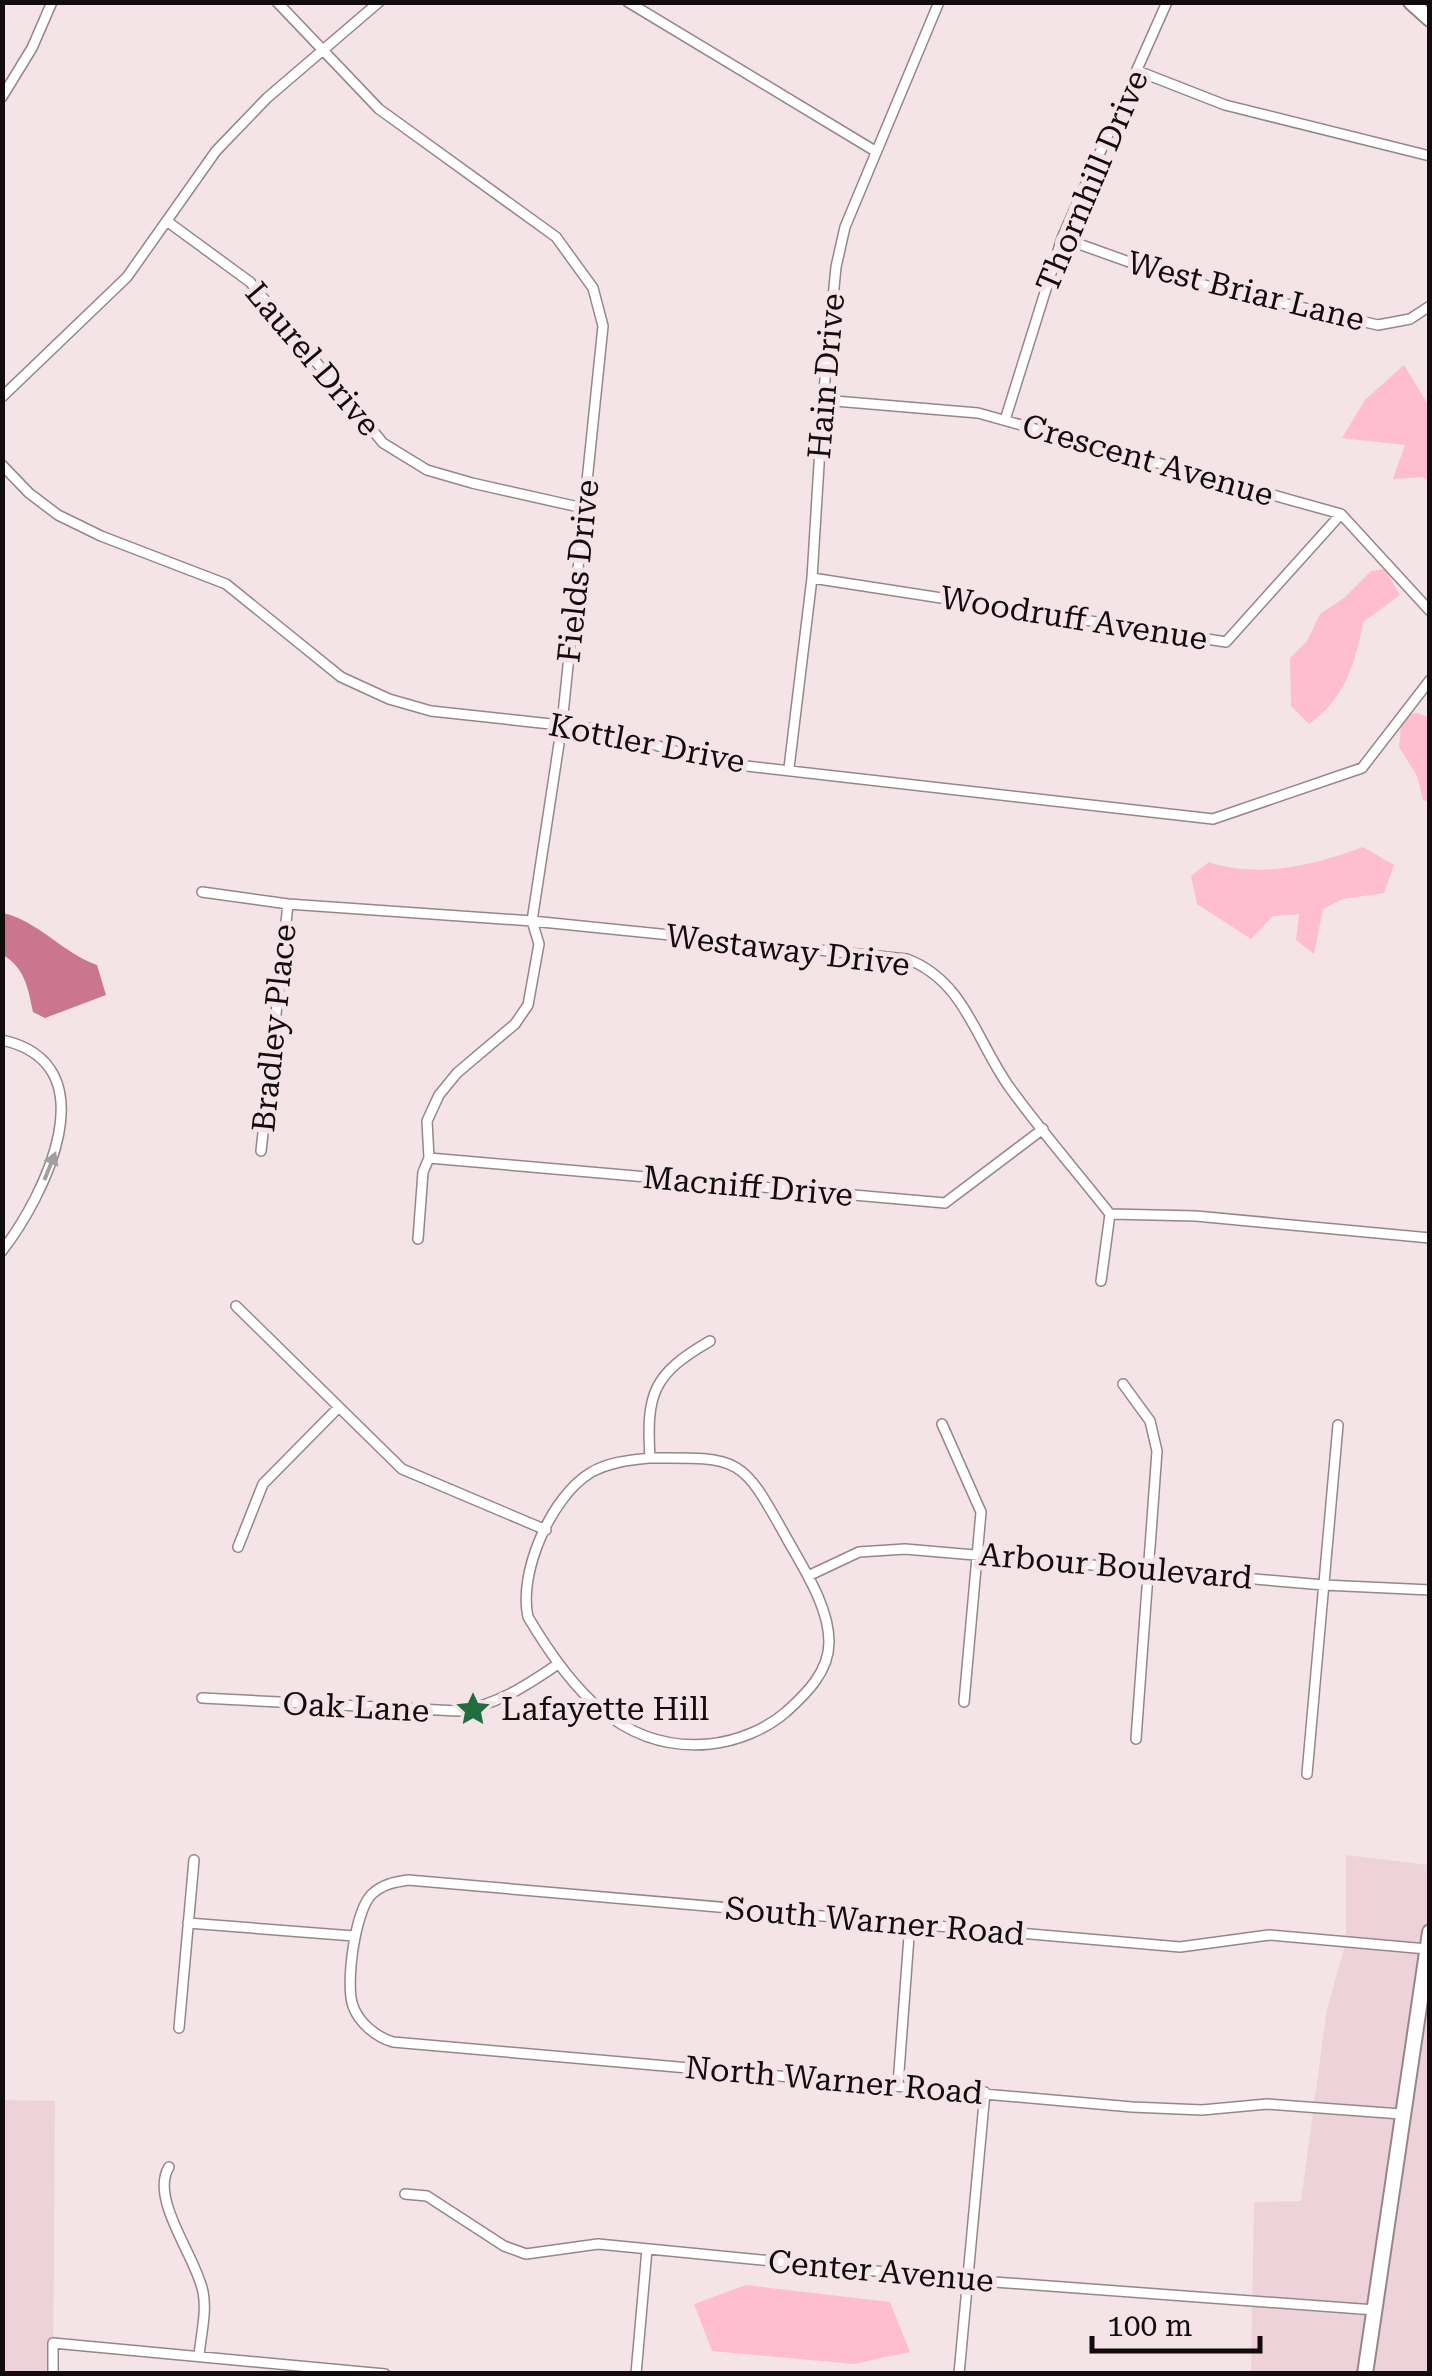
<svg xmlns="http://www.w3.org/2000/svg" width="1432" height="2376" viewBox="0 0 1432 2376" font-family="'Roboto Serif',serif">
	<style>
		.built { fill: #edd3d9 }
		.green { fill: #ffbecf }
		.water { fill: #ca768f }
		.lines { fill: none; stroke-linecap: round; stroke-linejoin: round }
		.minor-casing { stroke: #968689; stroke-width: 12 }
		.primary-casing { stroke: #968689; stroke-width: 18 }
		.minor { stroke: #fff; stroke-width: 9 }
		.primary { stroke: #fff; stroke-width: 14 }
		.oneway { fill: #a09e9f }
		.labels { text-anchor: middle; stroke-width: 10; stroke-linejoin: round; paint-order: stroke }
		.street-label { font-size: 32px; fill: #120c0e; stroke: #f4e3e7 }
		.poi-label { font-size: 32px; fill: #120c0e; stroke: #f4e3e7; text-anchor: start }
	</style>
	<rect width="100%" height="100%" fill="#f4e3e7"/>
	<path class="built" d="M1346 1855 1429 1865V2373L1251 2374 1254 2202 1301 2201 1327 2009 1346 1942Z
		M3 2100 55 2101 53 2373 3 2374Z"/>
	<path class="green" d="M1404 365 1429 406V480L1423 477 1393 479 1405 445 1342 438 1365 400Z
		M1385 569 1400 595 1363 622C1356 662 1344 700 1309 724L1291 706 1290 658 1307 641 1320 614 1344 598 1371 571Z
		M1417 713 1429 717V802L1423 800 1417 776 1399 747 1402 715Z
		M1363 847 1394 865 1384 893 1343 899 1323 909 1314 954 1296 940 1299 914 1273 916 1251 939 1197 904 1191 876 1209 862C1258 879 1315 865 1363 847Z
		M746 2285 890 2302 910 2352 853 2364 712 2351 694 2304Z"/>
	<path class="water" d="M3 913C38 921 63 953 97 965L106 995 45 1018 33 1012C28 988 25 968 3 955Z"/>
	<g class="lines">
		<defs>
			<path id="minor" d="M277 2 379 109 556 237 593 288 603 326 562 724 532 921 539 944 528 1005 515 1024 457 1073 439 1095 427 1121 429 1158 423 1172 418 1239
				M628 2 875 151
				M1138 71 1225 105 1430 156
				M2 97 32 48 52 2
				M168 222 250 282 383 443 427 470 472 483 583 508
				M1062 238 1174 278 1378 325 1410 319 1430 306
				M2 397 127 277 216 151 267 98 379 2
				M823 400 978 413 1341 514 1430 611
				M1005 420 1062 238 1167 2
				M2 465 29 493 58 515 101 536 226 584 341 677 389 699 431 711 606 730 711 762 1213 819 1362 768 1430 680
				M812 578 1226 642 1341 514
				M789 768 812 578 823 400 836 267 845 227 939 2
				M202 892 288 904 532 921 907 959C965 981 976 1041 1010 1088 1041 1131 1077 1172 1110 1214L1196 1216 1430 1238
				M2 1040C111 1064 44 1197 2 1251
				M261 1151 288 904
				M429 1158 945 1203 1043 1129
				M1101 1281 1110 1214
				M236 1306 402 1469 546 1530
				M1123 1384 1150 1421 1157 1451 1136 1739
				M942 1424 981 1512 964 1702
				M650 1458C742 1457 742 1458 786 1537 803 1568 829 1606 829 1642 829 1672 806 1694 786 1712 765 1730 737 1741 710 1744 621 1753 569 1686 528 1617 518 1573 551 1497 590 1473 608 1462 630 1460 650 1458Z
				M650 1458C646 1393 653 1374 710 1341
				M238 1547 263 1484 339 1407
				M808 1576 859 1552 905 1549 1324 1585 1430 1590
				M202 1698 458 1711C497 1705 526 1686 558 1664
				M1307 1774 1338 1425
				M188 1923 354 1936
				M179 2028 194 1860
				M898 2085 910 1923
				M1401 2114 1267 2104 1202 2110 1132 2107 393 2042C376 2037 359 2023 353 2006 345 1985 355 1910 372 1894 383 1884 395 1882 408 1880L1180 1947 1269 1935 1427 1949
				M169 2167C149 2199 197 2258 203 2292 207 2311 201 2335 199 2355
				M405 2194 427 2196 504 2246 526 2254 598 2244 967 2280 1375 2310
				M53 2374V2343L385 2374
				M636 2374 647 2249
				M959 2374 985 2092"/>
			<path id="primary" d="M1411 2 1430 19
				M1365 2374 1430 1932"/>
		</defs>
		<use href="#minor" class="minor-casing"/>
		<use href="#primary" class="primary-casing"/>
		<use href="#minor" class="minor"/>
		<use href="#primary" class="primary"/>
	</g>
	<defs><path id="oneway-solid" d="M-6-.8H1V-3.2L6.5 0L1 3.2V.8H-6Z" transform="scale(2.5)"/></defs>
	<use class="oneway" href="#oneway-solid" transform="translate(50 1166) rotate(-68)"/>
	<defs>
		<symbol id="sight-bare" viewBox="-9 -9 18 18"><path d="M0-6L1.8-2.2L6-1.7L2.9 1.2L3.7 5.4L0 3.3L-3.7 5.4L-2.9 1.2L-6-1.7L-1.8-2.2Z" fill="#216e3d" stroke="#f4e3e7" stroke-width="2.5" paint-order="stroke"/></symbol>
	</defs>
	<g fill-rule="evenodd">
		<use href="#sight-bare" x="448" y="1684" width="50" height="50"/>
	</g>
	<g class="labels">
		<g class="street-label">
			<text transform="translate(1092 181) rotate(-67)" y="11">Thornhill Drive</text>
			<text transform="translate(1246 291) rotate(14)" y="11">West Briar Lane</text>
			<text transform="translate(313 359) rotate(50)" y="11">Laurel Drive</text>
			<text transform="translate(826 376) rotate(-85)" y="11">Hain Drive</text>
			<text transform="translate(1148 460) rotate(16)" y="11">Crescent Avenue</text>
			<text transform="translate(578 571) rotate(-84)" y="11">Fields Drive</text>
			<text transform="translate(1074 618) rotate(9)" y="11">Woodruff Avenue</text>
			<text transform="translate(647 743) rotate(11)" y="11">Kottler Drive</text>
			<text transform="translate(788 950) rotate(7)" y="11">Westaway Drive</text>
			<text transform="translate(274 1028) rotate(-84)" y="11">Bradley Place</text>
			<text transform="translate(748 1186) rotate(5)" y="11">Macniff Drive</text>
			<text transform="translate(1116 1566) rotate(5)" y="11">Arbour Boulevard</text>
			<text transform="translate(356 1707) rotate(3)" y="11">Oak Lane</text>
			<text transform="translate(875 1921) rotate(5)" y="11">South Warner Road</text>
			<text transform="translate(834 2080) rotate(5)" y="11">North Warner Road</text>
			<text transform="translate(881 2271) rotate(5)" y="11">Center Avenue</text>
		</g>
		<g class="poi-label">
			<text x="501" y="1720">Lafayette Hill</text>
		</g>
	</g>
	<rect width="1432" height="2376" fill="none" stroke="#120c0e" stroke-width="10"/>
	<path d="M1092 2336v15h168v-15" fill="none" stroke="#120c0e" stroke-width="5"/>
	<text x="1107" y="2336" font-size="30" fill="#120c0e" stroke="#f4e3e7" stroke-width="8" paint-order="stroke">100 m</text>
</svg>
